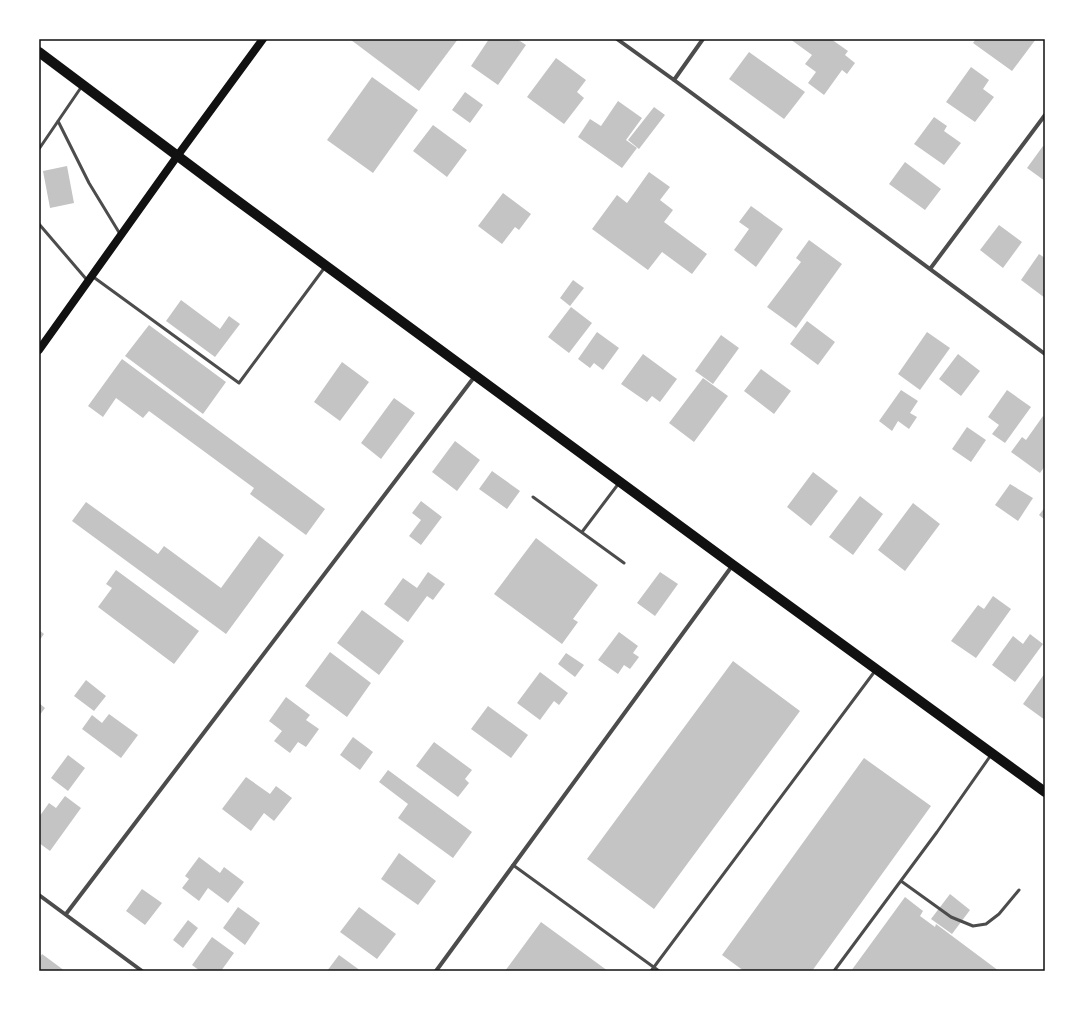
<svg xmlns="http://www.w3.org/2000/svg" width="1084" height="1010" viewBox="0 0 1084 1010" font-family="Cabin,sans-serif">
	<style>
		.building { fill: #c4c4c4 }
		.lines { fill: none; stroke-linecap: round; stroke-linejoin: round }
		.service { stroke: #4c4c4c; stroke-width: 3 }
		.minor { stroke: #4c4c4c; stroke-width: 4 }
		.secondary { stroke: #111; stroke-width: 8 }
		.primary { stroke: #111; stroke-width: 10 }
		.neatline { fill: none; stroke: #111; stroke-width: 1.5 }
	</style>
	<rect width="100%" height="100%" fill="#fff"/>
	<path class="building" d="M352 39H458L419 91 351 40Z
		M489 39H517L526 45 498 85 471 66Z
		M790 39H831L848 51 845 55 855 63 847 74 842 70 824 95 808 83 816 72 805 64 812 55Z
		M976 39H1036L1012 71 973 43Z
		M749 52 805 92 784 119 729 79Z
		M556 58 586 80 577 92 584 98 564 124 527 97Z
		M971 67 989 80 983 89 994 97 975 122 946 102Z
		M372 77 418 110 373 173 327 140Z
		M465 92 483 105 470 123 452 110Z
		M618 101 642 118 626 140 637 148 622 168 578 137 590 119 601 126Z
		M654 107 665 115 639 149 628 140Z
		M934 117 947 126 944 131 961 143 944 165 914 144Z
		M433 125 467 150 447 177 413 151Z
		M1043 146 1045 147V181L1027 168Z
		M905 162 941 189 925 210 889 184Z
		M67 166 74 203 50 208 43 171Z
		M649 172 670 187 660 200 673 210 664 222 707 254 692 274 662 252 648 270 592 229 617 195 627 203Z
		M503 193 531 214 519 230 515 227 502 244 478 226Z
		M751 206 783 229 756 267 734 250 749 229 739 222Z
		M999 225 1022 242 1003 268 980 250Z
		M809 240 842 264 796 328 767 307 801 262 796 258Z
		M1039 254 1045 258V298L1021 280Z
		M573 280 584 288 570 306 560 298Z
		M181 300 220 329 229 316 240 324 215 357 166 321Z
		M571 307 592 323 569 353 548 337Z
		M807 321 835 342 818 365 790 344Z
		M149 325 226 382 203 414 125 356Z
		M597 332 619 348 603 370 594 363 590 368 578 359Z
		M927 332 950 348 920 390 898 374Z
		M721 335 739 348 713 384 695 371Z
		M643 354 677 379 660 402 652 396 647 402 621 384Z
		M958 354 980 371 961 396 939 379Z
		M122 359 325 509 306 535 250 494 254 488 149 411 143 418 116 398 103 417 88 406Z
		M342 362 369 382 340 421 314 402Z
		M761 369 791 391 774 414 744 391Z
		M703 378 728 396 694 442 669 423Z
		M901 390 918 401 910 413 917 417 909 429 898 421 892 431 879 421Z
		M1007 390 1031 407 1005 443 992 434 999 425 988 417Z
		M394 398 415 413 381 459 361 443Z
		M1043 416 1045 418V466L1040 473 1011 452 1022 437 1026 440Z
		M967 427 986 440 971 462 952 449Z
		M455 441 480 460 457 491 432 472Z
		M492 471 520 491 507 509 479 489Z
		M813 472 838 491 811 526 787 507Z
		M1010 484 1033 498 1018 521 995 505Z
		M860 496 883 514 853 555 829 537Z
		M421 501 442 517 421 545 409 536 421 520 412 513Z
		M86 502 158 554 164 546 221 588 259 536 284 555 226 634 72 521Z
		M913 503 940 524 905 571 878 550Z
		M1045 507V520L1039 515Z
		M536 538 598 585 573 619 578 622 562 644 494 594Z
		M116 570 199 631 174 664 98 607 112 588 106 584Z
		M428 572 445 584 433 600 427 596 408 622 384 604 403 578 417 588Z
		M660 572 678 584 655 616 637 603Z
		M993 596 1011 609 976 658 951 641 978 605 984 609Z
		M362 610 404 641 379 675 337 643Z
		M39 630 44 634 39 641Z
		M619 632 638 646 633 653 639 657 630 669 624 665 618 674 598 660Z
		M1030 634 1043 644 1015 682 992 665 1013 636 1023 644Z
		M330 652 371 683 347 717 305 686Z
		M566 653 584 665 575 677 558 664Z
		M733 661 800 711 654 909 587 859Z
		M540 672 568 693 559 705 554 701 540 720 517 703Z
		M1045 673V720L1023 704Z
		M86 680 106 696 94 711 74 696Z
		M286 697 310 715 306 720 319 729 306 747 298 742 290 753 274 741 282 731 269 721Z
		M39 703 45 708 39 716Z
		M488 706 528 735 511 758 471 729Z
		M109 714 138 735 121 758 82 729 92 715 102 723Z
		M353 737 373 752 360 770 340 755Z
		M434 742 472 770 465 779 469 783 458 797 416 766Z
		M68 755 85 768 68 791 51 778Z
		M864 758 931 806 812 971H744L722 955Z
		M388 770 472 832 453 858 398 818 408 804 379 782Z
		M246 777 270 794 276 786 292 798 274 821 264 813 251 831 222 809Z
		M65 796 81 808 50 851 39 843V817L49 803 56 808Z
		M399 853 436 881 418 905 381 879Z
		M199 857 220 873 224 867 244 882 228 903 208 888 199 901 182 888 189 879 185 876Z
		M142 889 162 903 145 925 126 911Z
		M950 894 970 910 952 934 931 919Z
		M905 897 923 911 920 916 935 927 936 924 999 971H851Z
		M238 907 260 923 245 945 223 928Z
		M359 907 396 934 377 959 340 932Z
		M188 920 198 928 183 948 173 940Z
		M541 922 608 971H505Z
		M212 937 234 953 221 971H200L192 965Z
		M42 954 65 971H39V959Z
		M339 955 361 971H327Z"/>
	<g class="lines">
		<path class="service" d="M58 121 89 183 120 234
			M39 149 82 86
			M39 224 87 280
			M92 276 239 383 325 267
			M533 497 624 563
			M582 532 619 483
			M513 865 659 971
			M901 881 951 917 973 926 986 924 999 914 1019 890
			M651 971 875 671
			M834 971 937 832 991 755"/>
		<path class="minor" d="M617 39 674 80 1045 354
			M674 80 703 39
			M930 269 1045 115
			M39 895 142 971
			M66 914 475 376
			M436 971 732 566"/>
		<path class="secondary" d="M39 350 178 155 263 39"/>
		<path class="primary" d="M39 52 231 196 733 565 1045 792"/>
	</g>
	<rect width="1084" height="1010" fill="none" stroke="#ffffff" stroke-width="80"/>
	<rect x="40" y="40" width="1004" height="930" class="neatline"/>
</svg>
